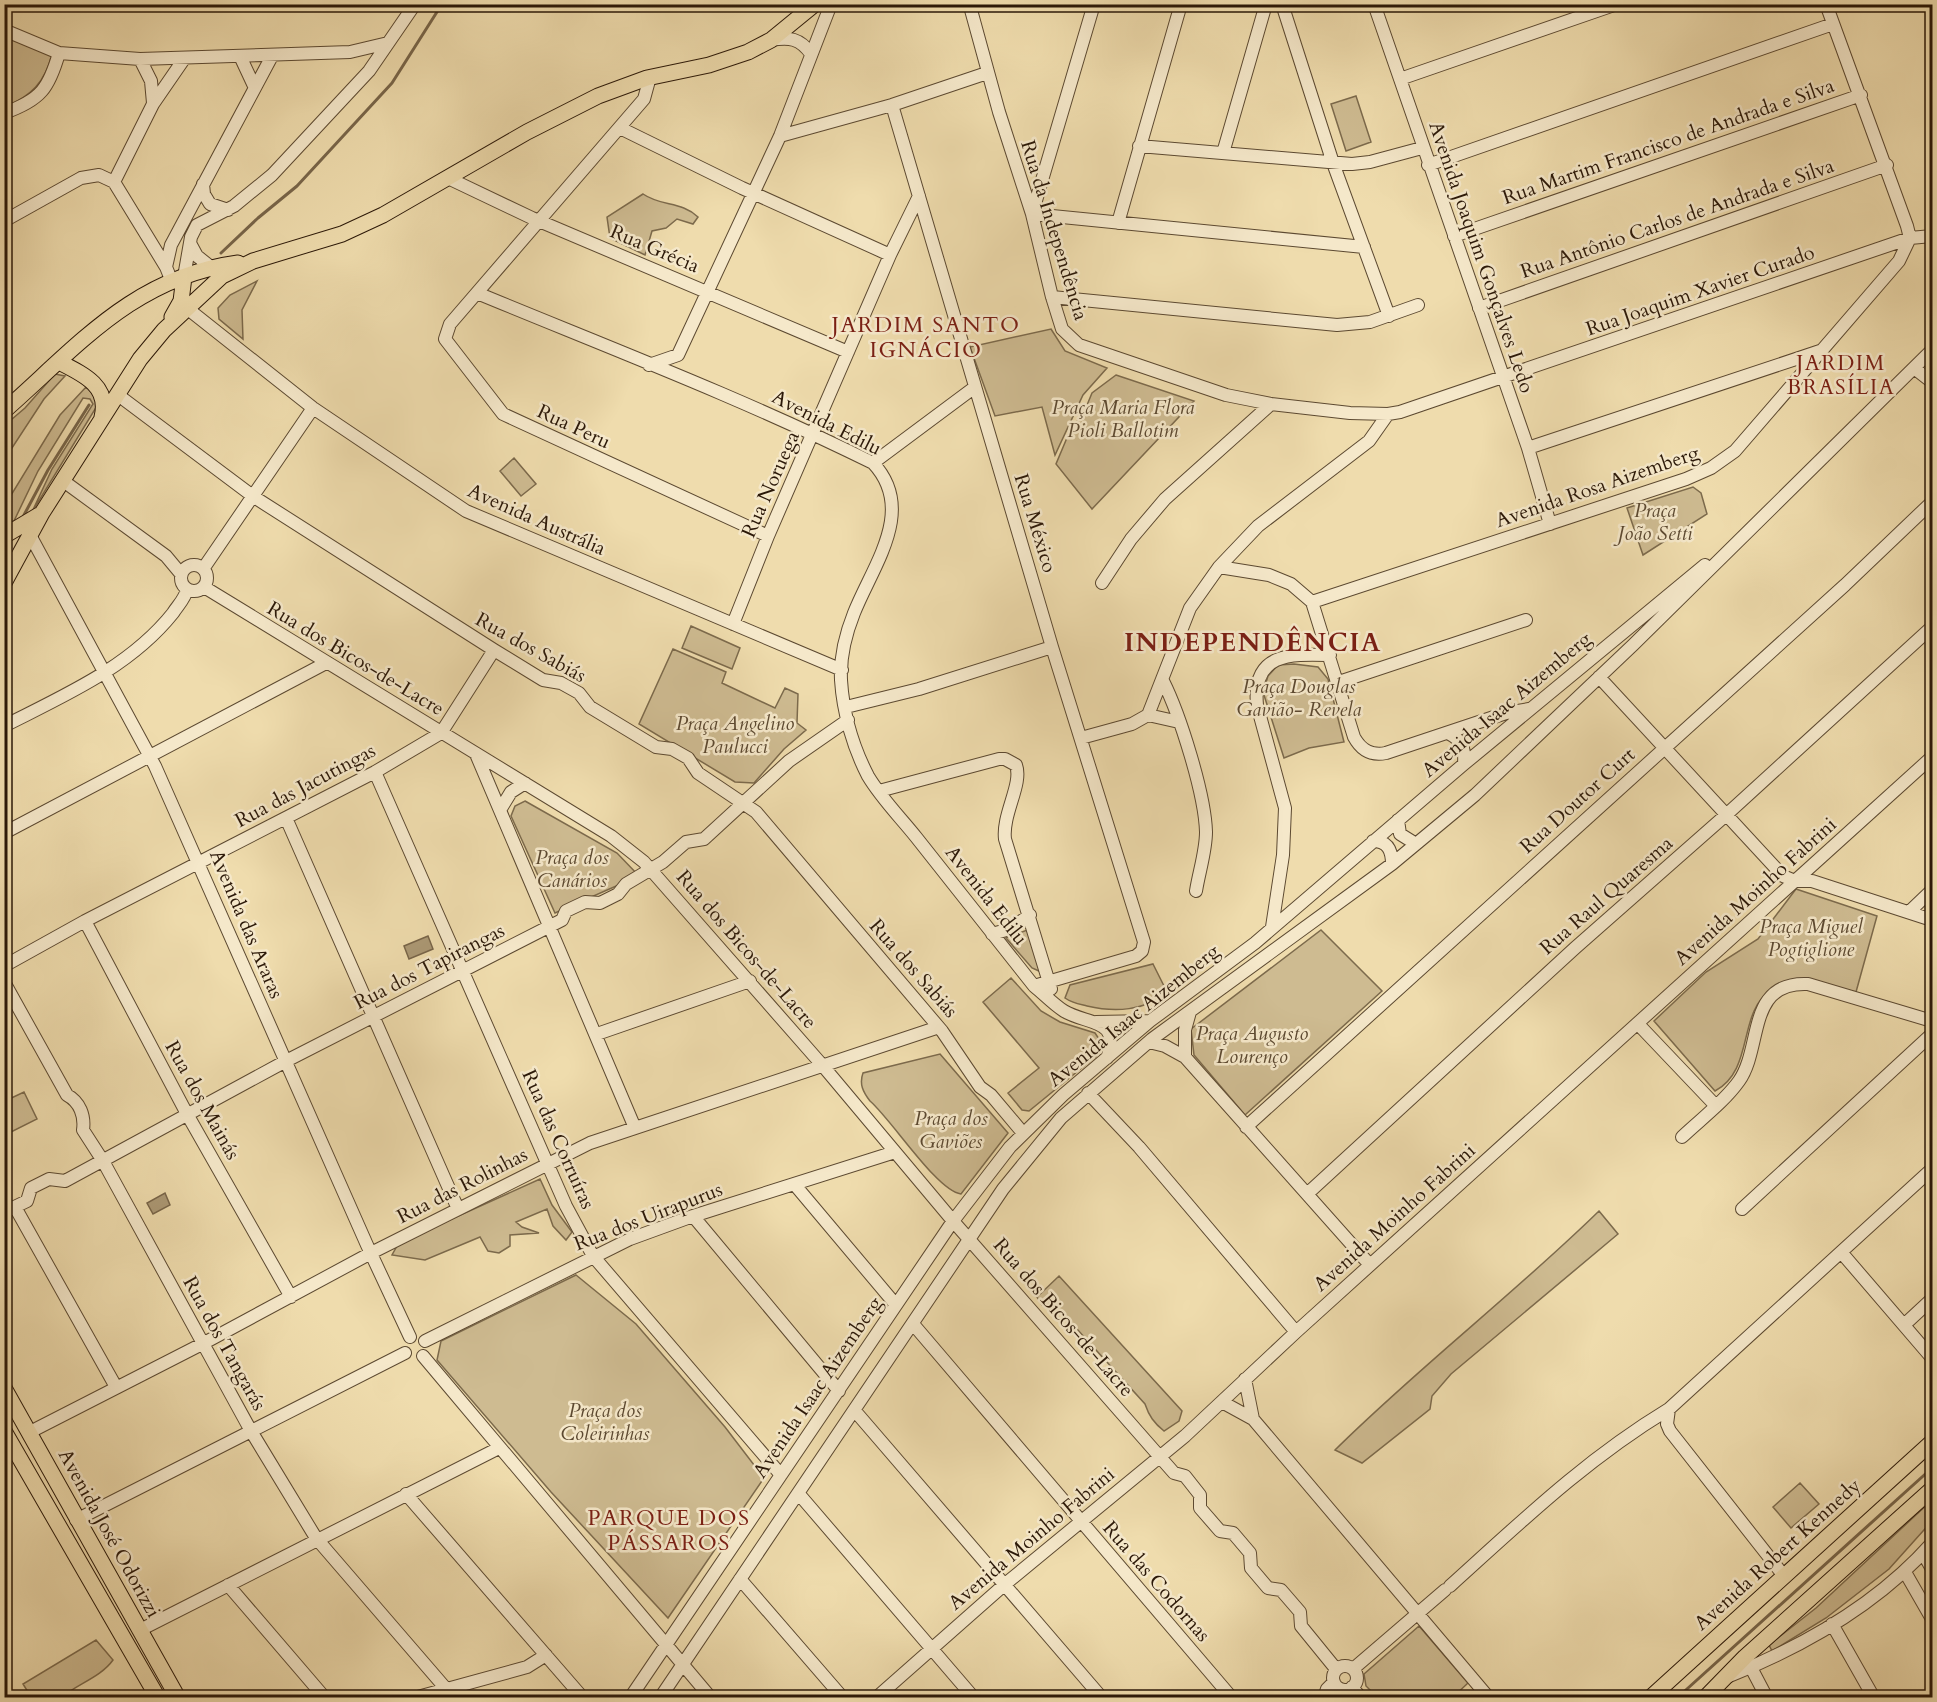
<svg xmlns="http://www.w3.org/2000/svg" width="1937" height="1702" viewBox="0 0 1937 1702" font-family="Cardo,serif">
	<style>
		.green { fill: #cebb91; stroke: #7c6a4c; stroke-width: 1.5 }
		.water { fill: #ac9975; stroke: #786549; stroke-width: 1.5 }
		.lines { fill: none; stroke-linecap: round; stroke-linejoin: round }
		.stream { stroke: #786549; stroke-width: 3 }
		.minor-casing { stroke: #5c4931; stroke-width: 14 }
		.major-casing { stroke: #2b1808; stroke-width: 17 }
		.minor { stroke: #f5e8ca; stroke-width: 12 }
		.major { stroke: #efdcad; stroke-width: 15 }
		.labels { text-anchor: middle; stroke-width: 5; stroke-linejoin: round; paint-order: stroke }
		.street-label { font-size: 20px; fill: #2b1808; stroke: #f5e8ca }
		.park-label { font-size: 20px; font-style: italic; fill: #5c4931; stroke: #f5e8ca }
		.neighbourhood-label { font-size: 21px; letter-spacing: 1.5px; fill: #7a1f14; stroke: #f5e8ca }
		.quarter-label { font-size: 22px; letter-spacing: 1.5px; fill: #7a1f14; stroke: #f5e8ca }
		.district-label { font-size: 26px; font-weight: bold; letter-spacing: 1.5px; fill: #7a1f14; stroke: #f5e8ca }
	</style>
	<rect width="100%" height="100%" fill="#efdcad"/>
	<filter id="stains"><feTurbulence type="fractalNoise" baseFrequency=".00333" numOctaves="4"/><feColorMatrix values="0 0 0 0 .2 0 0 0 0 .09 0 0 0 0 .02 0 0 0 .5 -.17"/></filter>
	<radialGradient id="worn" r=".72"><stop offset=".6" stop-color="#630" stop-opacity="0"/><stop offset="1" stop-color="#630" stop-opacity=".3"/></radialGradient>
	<path class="green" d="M4 35 52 54C45 83 31 96 4 108Z
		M1356 96 1371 142 1346 151 1331 104Z
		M643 194C662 207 681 201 698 217L693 224 677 219 666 228 652 231 645 255 610 238 607 217Z
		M257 281 242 310 243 339 219 319 218 308 230 295Z
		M1051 329 1065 351 1107 368 1083 395 1055 455 1042 407 995 416 970 347Z
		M55 374 65 376 44 399 12 448 5 439V425L25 408Z
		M1116 375 1194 401 1092 509 1056 464 1069 433 1085 410 1092 393Z
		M86 387 98 399 97 406 32 512 52 469 93 404 90 399 83 398 38 471 13 523 5 505 60 415Z
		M514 458 536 484 521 496 500 471Z
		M1693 487 1701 493 1707 514 1643 555 1627 508Z
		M691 626 740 648 732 669 682 648Z
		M673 649 726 672 722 683 775 708 785 688 798 694 797 723 806 730 784 749 754 783 735 782 639 724Z
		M1294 664 1318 667 1328 679 1344 742 1309 748 1284 758 1263 692 1268 676 1278 665Z
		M525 801 617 853 639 876 555 913 511 816 515 806Z
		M1796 889 1877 916 1856 992C1828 985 1822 985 1793 987 1786 988 1776 987 1771 991 1737 1011 1755 1070 1715 1091L1654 1021 1706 972 1758 939Z
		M1030 929 1041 969 1039 971 1032 968 1006 938Z
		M1321 930 1382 991 1245 1115 1194 1055 1191 1029Z
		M1153 964 1168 994C1142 1010 1117 1013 1087 1006 1079 1004 1072 1003 1065 998L1070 985Z
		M1011 978 1041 1011 1060 1022 1095 1033 1099 1039 1100 1053 1029 1111 1022 1110 1008 1093 1039 1068 983 1002Z
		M940 1054 1008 1133 961 1194C937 1191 892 1120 870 1101 863 1092 859 1084 863 1073Z
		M24 1092 37 1119 5 1135V1101Z
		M540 1179 552 1205 572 1232 566 1240 553 1226 547 1209 516 1222 522 1227 539 1233 510 1235V1246L499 1253 488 1251 480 1237 425 1260 392 1255 397 1246 414 1236Z
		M1599 1211 1618 1234 1451 1374 1432 1396 1430 1409 1362 1463 1335 1450C1420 1366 1514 1294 1599 1211Z
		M576 1275 636 1324 725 1427 764 1478 668 1618 551 1492 437 1360 441 1341Z
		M1059 1276 1182 1411 1179 1421 1164 1431C1154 1423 1149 1416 1145 1404L1056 1306 1042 1305 1037 1297Z
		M1800 1483 1819 1504 1791 1528 1773 1507Z
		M1932 1500V1521L1889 1569 1826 1618 1772 1651 1769 1645 1816 1608Z
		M1419 1626 1468 1683 1453 1697H1377L1366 1686 1364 1674Z
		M96 1640 113 1660C101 1677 77 1684 62 1697H31L23 1684Z"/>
	<path class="water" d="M428 936 433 949 409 959 404 946Z
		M165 1193 170 1205 153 1214 147 1203Z"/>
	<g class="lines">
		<path class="stream" d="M221 253 258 218 297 186 392 83 442 4
			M24 515 48 470 89 405
			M1677 1698 1932 1468"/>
		<defs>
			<path id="minor" d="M1094 4 1032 214 1364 247
				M1282 4 1333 163 1389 316
				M1374 4 1528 448 1550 524
				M971 10 999 112 1032 214 1052 297 1062 329 1079 345 1226 395 1271 404 1350 413 1388 414 1400 412 1910 238 1932 236
				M4 30 59 53 140 59 350 52 388 43
				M771 40C789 37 800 38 811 54
				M240 56 254 86
				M140 59 151 81 153 103
				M650 77 644 99 450 324 445 339 503 414 768 536
				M1400 79 1617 4
				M892 105 1052 647 1144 942 1142 951 1136 956 1034 986
				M4 113C41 100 49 88 59 53
				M620 128 742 188 890 255
				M780 136 892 105 987 73
				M1139 146 1352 164 1370 162 1422 148
				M1223 153 1266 4
				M1428 165 1833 24
				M448 178 532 218 848 352
				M114 182 153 104 184 59
				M203 184 204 194 210 204 228 210
				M4 221 81 178 99 175 114 182 166 267 172 282
				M1118 223 1181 4
				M1454 236 1861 95
				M190 243 197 256 212 268
				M166 267 171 245 272 56
				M184 277 191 237 197 225 234 206 272 175 369 71 415 4
				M477 293C610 348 744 399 873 463 917 510 873 565 854 613 846 633 840 658 841 680 843 712 853 747 868 776 881 798 900 817 916 837 955 887 995 936 1034 986 1044 994 1053 1004 1064 1011 1087 1025 1122 1018 1107 1058
				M1052 297 1337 325 1370 322 1418 305
				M1479 308 1887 165
				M188 309 313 408 466 511 842 670
				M649 365 678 355 780 136 831 4
				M1914 368 1932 382
				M118 395 254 497 494 650 543 680 561 683 579 693 590 707 656 747 672 749 688 758 698 773 756 812 942 1031 980 1087 991 1095 1023 1133
				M1528 448 1820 351
				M873 463 975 387
				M62 480 166 556 181 574
				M30 535 155 766 367 1245 410 1337
				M181 578a13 13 0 1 1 26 0a13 13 0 1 1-26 0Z
				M1219 567 1269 575 1291 584 1312 602 1354 737C1361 750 1371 756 1386 753L1506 713 1529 709
				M203 569 313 408
				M1102 583 1131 539 1165 499 1271 404
				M204 587 611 836 644 862 823 1066 953 1221 1174 1473 1185 1476 1200 1495V1508L1220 1531 1233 1533 1250 1553 1251 1568 1268 1588 1281 1590 1300 1612 1301 1626 1336 1669
				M1312 602 1686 479 1711 468 1735 451 1899 261 1910 238 1907 226 1826 4
				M733 624 768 536 890 255 919 196
				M1599 677 1783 876 1795 881H1812L1932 920
				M1163 681C1180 715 1205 794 1206 832 1206 851 1199 872 1196 891
				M1339 682 1526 620
				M846 707 919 689 1052 647
				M1148 715 1179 722
				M4 726C65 695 130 667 173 613 178 605 185 599 187 589
				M1448 733C1463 741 1465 748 1464 764
				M1081 738 1132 724 1148 715 1190 608 1219 567 1258 526 1369 441 1388 414
				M476 754 635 1128
				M375 772 566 1206 593 1256 781 1475
				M879 791 999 759H1005L1016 765C1023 784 1002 814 1005 839L1051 989
				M500 810 511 792 525 783
				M286 818 458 1209
				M1398 820 1400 834 1416 844
				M4 833 326 663
				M1373 841C1388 841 1392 851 1392 864
				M1909 912 1932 890
				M85 921 187 1114 291 1297
				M1272 927 1283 855 1285 808 1257 705C1252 652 1291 654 1330 655
				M992 934 1010 929 1030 915
				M4 966 85 921 375 772 441 733 494 650
				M4 982 67 1095C80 1102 85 1116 83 1130L103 1161 251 1431 316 1538 454 1698
				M1096 1022 1150 1021
				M1638 1024 1716 1106
				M597 1034 750 981
				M1149 1042 1165 1046 1185 1057 1370 1265
				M1185 1057V1030L1190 1012
				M1088 1093 1139 1147 1296 1332
				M1246 1127 1845 585 1932 502
				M1682 1137C1701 1119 1724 1102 1739 1081 1763 1047 1746 981 1808 984L1932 1021
				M795 1185 896 1305
				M1307 1194 1575 948 1726 815 1932 627
				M15 1207 116 1387
				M1742 1209 1932 1034
				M4 1212 27 1201 31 1188 49 1179 65 1181 286 1061 562 920 566 911 585 902 600 903 618 894 626 884 663 862 686 842 704 839 789 761 848 720
				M693 1216 839 1391
				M1841 1252 1932 1358
				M913 1324 1232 1698
				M1904 1325 1932 1299
				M425 1341 630 1239 693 1216 895 1152
				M423 1356 711 1698
				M1245 1379 1253 1419
				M1222 1402 1253 1419 1489 1698
				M1669 1409 1667 1424 1670 1431 1784 1576
				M855 1411 1102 1698
				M30 1432 204 1343 371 1253 590 1143 936 1028
				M798 1493 974 1698
				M406 1494 583 1698
				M76 1520 405 1353
				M1923 1553 1932 1569
				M1905 1572 1932 1619
				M740 1579 843 1698
				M228 1585 325 1698
				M1450 1586C1522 1521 1585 1460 1669 1409L1932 1169
				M1832 1624 1874 1698
				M140 1630 499 1448
				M1747 1660 1767 1698
				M1333 1678a12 12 0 1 1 24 0a12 12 0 1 1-24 0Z
				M1353 1669 1445 1590
				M1727 1677C1802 1647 1878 1604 1932 1543
				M1352 1687 1361 1698
				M414 1698 527 1667 546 1655
				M630 1698 953 1221 1010 1147 1063 1095 1150 1021 1255 943 1464 764 1705 565
				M660 1698 1003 1189 1061 1118 1152 1039 1392 864 1475 795 1633 645 1932 350
				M876 1698 1004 1585 1185 1436 1296 1332 1932 757
				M1324 1698 1327 1689 1334 1682"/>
			<path id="major" d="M172 317 181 301 184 277
				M59 362C83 374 110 386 102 417
				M4 411C78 346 134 277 238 263
				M4 536 39 515
				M4 583 42 513 140 359 164 330 222 276 253 261 342 234 383 215 527 132 598 96 647 78 709 65 748 52 771 40 815 4
				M4 1388 178 1698
				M4 1431 158 1698
				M1650 1698 1932 1442
				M1705 1698 1745 1657 1932 1489"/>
		</defs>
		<use href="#minor" class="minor-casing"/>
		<use href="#major" class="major-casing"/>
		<use href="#minor" class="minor"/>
		<use href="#major" class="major"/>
	</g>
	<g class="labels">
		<g class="street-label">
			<text transform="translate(1668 141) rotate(-19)" y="7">Rua Martim Francisco de Andrada e Silva</text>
			<text transform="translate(1677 218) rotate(-19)" y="7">Rua Antônio Carlos de Andrada e Silva</text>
			<text transform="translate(1055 230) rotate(73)" y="7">Rua da Independência</text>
			<text transform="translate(655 248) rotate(23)" y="7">Rua Grécia</text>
			<text transform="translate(1482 257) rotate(71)" y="7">Avenida Joaquim Gonçalves Ledo</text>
			<text transform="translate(1700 290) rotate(-19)" y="7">Rua Joaquim Xavier Curado</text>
			<text transform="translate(827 422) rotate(27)" y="7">Avenida Edilu</text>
			<text transform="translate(574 426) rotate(25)" y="7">Rua Peru</text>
			<text transform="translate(770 484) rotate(-66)" y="7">Rua Noruega</text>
			<text transform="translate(1597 486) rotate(-19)" y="7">Avenida Rosa Aizemberg</text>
			<text transform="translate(537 519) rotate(24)" y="7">Avenida Austrália</text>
			<text transform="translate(1036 523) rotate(73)" y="7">Rua México</text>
			<text transform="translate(531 647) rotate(29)" y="7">Rua dos Sabiás</text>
			<text transform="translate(356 658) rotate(31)" y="7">Rua dos Bicos-de-Lacre</text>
			<text transform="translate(1506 704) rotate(-40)" y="7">Avenida Isaac Aizemberg</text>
			<text transform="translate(305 785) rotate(-28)" y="7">Rua das Jacutingas</text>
			<text transform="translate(1577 800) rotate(-42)" y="7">Rua Doutor Curt</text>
			<text transform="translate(1755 891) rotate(-42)" y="7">Avenida Moinho Fabrini</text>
			<text transform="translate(987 895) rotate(52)" y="7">Avenida Edilu</text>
			<text transform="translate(1606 895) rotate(-41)" y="7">Rua Raul Quaresma</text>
			<text transform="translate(247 924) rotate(67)" y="7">Avenida das Araras</text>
			<text transform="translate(747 949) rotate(49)" y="7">Rua dos Bicos-de-Lacre</text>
			<text transform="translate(429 966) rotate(-27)" y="7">Rua dos Tapirangas</text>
			<text transform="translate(914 968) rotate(49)" y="7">Rua dos Sabiás</text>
			<text transform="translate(1133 1015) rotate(-39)" y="7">Avenida Isaac Aizemberg</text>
			<text transform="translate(203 1100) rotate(61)" y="7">Rua dos Mainás</text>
			<text transform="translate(559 1139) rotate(66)" y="7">Rua das Corruíras</text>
			<text transform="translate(462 1185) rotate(-27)" y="7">Rua das Rolinhas</text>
			<text transform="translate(648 1216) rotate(-21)" y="7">Rua dos Uirapurus</text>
			<text transform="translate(1394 1217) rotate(-42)" y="7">Avenida Moinho Fabrini</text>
			<text transform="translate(1064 1317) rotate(49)" y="7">Rua dos Bicos-de-Lacre</text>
			<text transform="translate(225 1343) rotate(61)" y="7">Rua dos Tangarás</text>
			<text transform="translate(817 1387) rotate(-56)" y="7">Avenida Isaac Aizemberg</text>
			<text transform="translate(110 1533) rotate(61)" y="7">Avenida José Odorizzi</text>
			<text transform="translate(1031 1538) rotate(-40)" y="7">Avenida Moinho Fabrini</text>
			<text transform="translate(1777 1554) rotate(-42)" y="7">Avenida Robert Kennedy</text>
			<text transform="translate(1157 1581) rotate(49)" y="7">Rua das Codornas</text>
		</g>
		<g class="park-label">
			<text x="1123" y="414">Praça Maria Flora<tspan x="1123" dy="23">Pioli Ballotim</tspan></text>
			<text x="1655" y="517">Praça<tspan x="1655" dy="23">João Setti</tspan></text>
			<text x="1299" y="693">Praça Douglas<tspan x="1299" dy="23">Gavião- Revela</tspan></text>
			<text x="735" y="730">Praça Angelino<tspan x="735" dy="23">Paulucci</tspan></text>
			<text x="572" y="864">Praça dos<tspan x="572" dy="23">Canários</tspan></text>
			<text x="1811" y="933">Praça Miguel<tspan x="1811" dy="23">Pogtiglione</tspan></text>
			<text x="1252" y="1040">Praça Augusto<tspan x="1252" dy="23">Lourenço</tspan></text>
			<text x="951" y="1125">Praça dos<tspan x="951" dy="23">Gaviões</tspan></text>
			<text x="605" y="1417">Praça dos<tspan x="605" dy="23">Coleirinhas</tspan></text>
		</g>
		<g class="neighbourhood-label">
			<text x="1841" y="370">JARDIM<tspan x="1841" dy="24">BRASÍLIA</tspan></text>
		</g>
		<g class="quarter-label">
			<text x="926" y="332">JARDIM SANTO<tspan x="926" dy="25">IGNÁCIO</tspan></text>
			<text x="669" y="1525">PARQUE DOS<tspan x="669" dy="25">PÁSSAROS</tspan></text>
		</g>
		<g class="district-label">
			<text x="1253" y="651">INDEPENDÊNCIA</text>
		</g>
	</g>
	<rect width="1937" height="1702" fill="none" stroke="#efdcad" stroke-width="24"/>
	<rect x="6" y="6" width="1925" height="1690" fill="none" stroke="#2b1808" stroke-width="3"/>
	<rect x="12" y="12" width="1913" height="1678" fill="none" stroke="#2b1808" stroke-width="1.5"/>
	<rect width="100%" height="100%" filter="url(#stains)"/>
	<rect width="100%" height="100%" fill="url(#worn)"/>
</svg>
